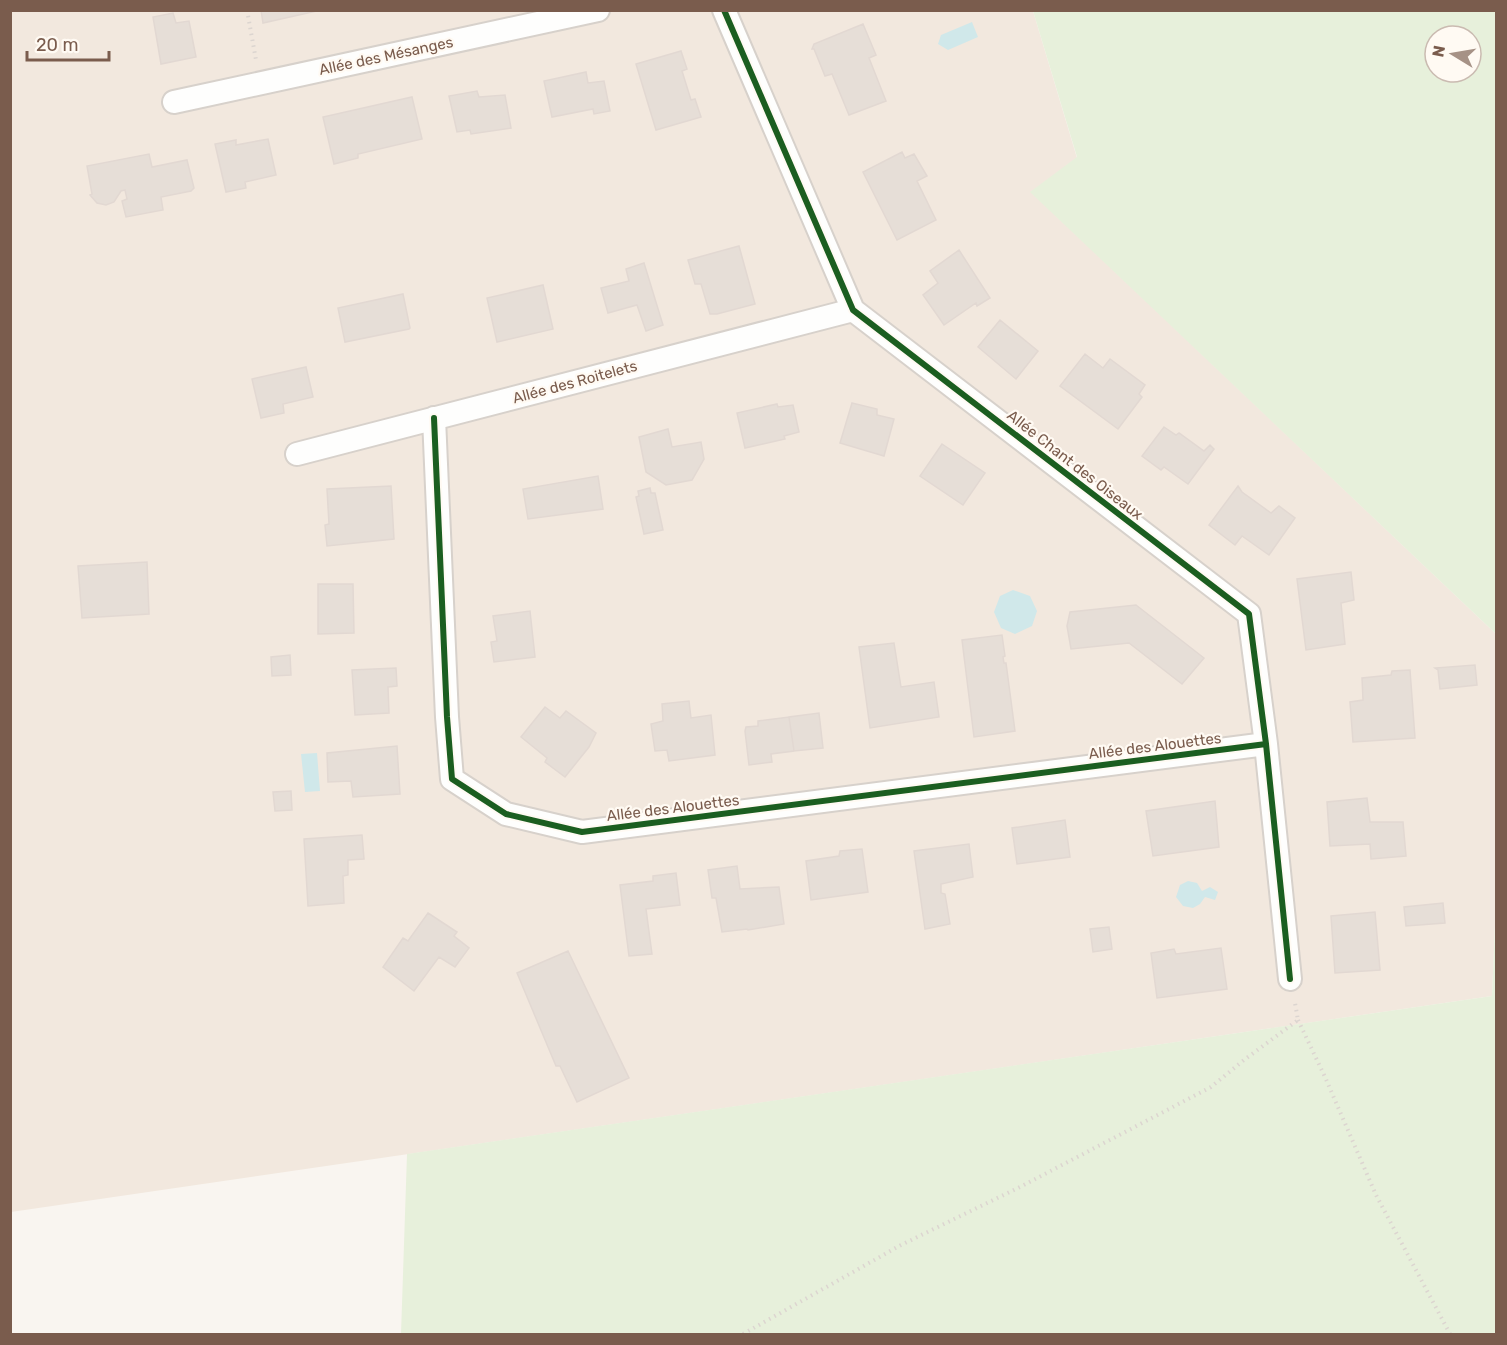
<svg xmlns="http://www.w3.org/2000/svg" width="1507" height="1345" viewBox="0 0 1507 1345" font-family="Rubik,sans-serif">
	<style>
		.residential { fill: #f2e8de }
		.green { fill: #e7f0db; fill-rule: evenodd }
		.water { fill: #d0e8ea }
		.building { fill: #e6ded7; stroke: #e2d8d2; stroke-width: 1.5 }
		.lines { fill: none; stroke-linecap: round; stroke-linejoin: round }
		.street-casing { stroke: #d7d1cb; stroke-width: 26 }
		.path { stroke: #dcd5d0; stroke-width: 4; stroke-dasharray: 1.5 4.5; stroke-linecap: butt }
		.street { stroke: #fefefd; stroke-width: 22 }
		.cycleway-casing { stroke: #fffaf3; stroke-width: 10 }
		.cycleway { stroke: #1b5e20; stroke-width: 6 }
		.labels { text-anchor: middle; stroke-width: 4.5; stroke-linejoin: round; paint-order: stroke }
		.street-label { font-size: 15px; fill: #7a5c4d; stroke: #fffaf3 }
	</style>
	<rect width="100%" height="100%" fill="#f9f5f0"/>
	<path class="residential" d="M10 11H1033L1077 158 1031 192 1496 634V902L1492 996 11 1212Z"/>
	<path class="green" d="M1033 11H1496V634L1030 192 1077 157ZM1435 36H1471V72H1435Z
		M1496 902V1334H401L407 1154 1492 996Z"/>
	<path class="water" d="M972 22 978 37 948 50 938 44 941 35Z
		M1013 590 1030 596 1037 611 1032 626 1015 634 1001 628 994 612 1000 596Z
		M317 753 320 791 305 792 301 754Z
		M1188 881 1197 883 1202 891 1210 887 1218 892 1215 900 1205 897 1200 904 1193 908 1183 906 1176 897 1180 885Z"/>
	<path class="building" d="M261 10H317V11L263 23Z
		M173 13 176 23 189 21 196 57 161 64 153 17Z
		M863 24 876 55 869 58 886 101 849 115 832 74 825 76 814 49H812L814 44Z
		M681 51 687 69 682 71 691 100 695 99 701 117 656 130 636 64Z
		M586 72 588 83 604 81 610 111 594 114 593 109 552 117 544 81Z
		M477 91 479 97 505 95 511 128 471 134 470 130 457 132 449 96Z
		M412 97 422 139 358 154V158L334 164 323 117Z
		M268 139 276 175 245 182 246 188 226 192 215 144 236 140V145Z
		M902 152 905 158 914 154 927 176 917 181 936 220 897 240 863 172Z
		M149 154 152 167 187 160 194 188 191 191 161 197 163 210 126 217 122 201 127 199 125 190 121 191 114 202 106 205 97 203 90 195 92 194 87 166Z
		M739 246 755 304 717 314H710L701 284H695L688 260Z
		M959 250 990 298 977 306 976 303 944 325 923 295 938 283 930 271Z
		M644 263 663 325 646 331 637 305 608 313 601 288 629 281 626 269Z
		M543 285 553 329 497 342 487 298Z
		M403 294 410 328 409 329 345 342 338 308Z
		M1000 320 1038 351 1016 379 978 347Z
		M1085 354 1103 368 1110 359 1145 385 1139 394 1142 397 1118 429 1060 386Z
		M306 367 313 397 283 404 284 413 261 418 252 379Z
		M852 403 877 409V415L894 419 884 456 840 443Z
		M777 404 778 407 793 405 799 432 784 436 785 439 745 448 737 413Z
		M1164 427 1176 435 1179 433 1204 451 1210 445 1214 449 1188 484 1164 467 1161 470 1142 456Z
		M668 429 672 447 701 442 704 459 692 480 666 485 646 472 639 437Z
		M942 444 985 473 963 505 920 476Z
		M598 476 603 509 528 519 523 489Z
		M391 486 394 539 327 546 325 525 329 524 327 489Z
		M1238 486 1242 492 1271 513 1279 506 1295 518 1269 555 1242 536 1235 545 1209 525Z
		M650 488 651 493H655L663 530 644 534 636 497 639 496 638 491Z
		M147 562 149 614 82 618 78 566Z
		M1351 572 1354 600 1341 603 1345 644 1306 650 1297 579Z
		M318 584H353L354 633 318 634Z
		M1136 605 1204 658 1182 684 1129 643 1071 649 1067 626 1070 612Z
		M530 611 535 657 494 662 491 642 497 641 493 616Z
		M1002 635 1005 656 1003 657 1004 663H1006L1015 731 974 737 962 640Z
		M894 643 901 687 934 682 939 717 870 728 859 647Z
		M290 655 291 675 272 676 271 657Z
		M1475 665 1477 685 1440 689 1438 670 1435 668Z
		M396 668 397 686 388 687 389 713 355 715 352 670Z
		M1410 670 1415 738 1353 742 1350 702 1363 700 1362 678 1391 675 1392 671Z
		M689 701 691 718 711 715 715 755 669 761 667 750 655 751 651 724 663 721 662 704Z
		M545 707 560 718 566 711 596 733 589 747 565 777 545 762 547 758 521 737Z
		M819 713 823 748 794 751 789 717Z
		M789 717 794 751 771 754 772 762 749 765 745 731 746 727 758 726V721Z
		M397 746 400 794 353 797 351 781 328 782 327 753Z
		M291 791 292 810 275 811 273 792Z
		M1367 798 1370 822H1403L1406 856 1371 859 1370 844 1330 846 1327 802Z
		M1215 801 1219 847 1153 856 1146 811Z
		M1065 820 1070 857 1017 864 1012 828Z
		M362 835 364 859 348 860V875L343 876 344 903 308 906 304 839Z
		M969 844 973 877 941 884V893L945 894 950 924 925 929 914 851Z
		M862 849 868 892 811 900 806 861 839 856 840 851Z
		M737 866 740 889 779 887 784 924 748 930 747 929 722 932 716 898H712L708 870Z
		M676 873 680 905 646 909 652 954 629 956 620 885 653 881V876Z
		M1443 903 1445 923 1406 926 1404 907Z
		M1375 912 1380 970 1335 973 1331 916Z
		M428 913 457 932 454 936 469 948 455 967 439 957 414 991 383 967 403 938 408 941Z
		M1109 927 1112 949 1093 952 1090 929Z
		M1221 948 1227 989 1157 998 1151 953 1174 949 1176 954Z
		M568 951 629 1078 577 1102 560 1066H556L517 973Z"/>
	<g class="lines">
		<defs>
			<path id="street" d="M724 10 853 310 1249 614 1266 744 1290 979
				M174 102 598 10
				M434 418 447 717 452 779 506 814 582 832 1266 744
				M297 454 853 310"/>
		</defs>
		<use href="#street" class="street-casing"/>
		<path class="path" d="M247 10 256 60
			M1298 1020 1325 1077 1376 1195 1450 1334
			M743 1334 901 1245 1020 1187 1211 1087 1244 1060 1298 1020 1295 1003"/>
		<use href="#street" class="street"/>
		<defs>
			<path id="cycleway" d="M724 10 853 310 1249 614 1266 744 1290 979
				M434 418 447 717 452 779 506 814 582 832 1266 744"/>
		</defs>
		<use href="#cycleway" class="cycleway-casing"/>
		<use href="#cycleway" class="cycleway"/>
	</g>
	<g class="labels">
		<g class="street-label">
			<text transform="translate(386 56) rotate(-12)" y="5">Allée des Mésanges</text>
			<text transform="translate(575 382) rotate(-15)" y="5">Allée des Roitelets</text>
			<text transform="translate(1075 465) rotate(38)" y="5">Allée Chant des Oiseaux</text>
			<text transform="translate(1155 746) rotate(-7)" y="5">Allée des Alouettes</text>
			<text transform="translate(673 808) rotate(-7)" y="5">Allée des Alouettes</text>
		</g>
	</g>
	<rect width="1507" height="1345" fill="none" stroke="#7a5c4d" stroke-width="24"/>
	<g transform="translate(1453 54) rotate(281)"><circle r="28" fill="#fffaf3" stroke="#cabbb1" stroke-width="1.5"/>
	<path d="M0-4.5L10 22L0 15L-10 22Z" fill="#a69286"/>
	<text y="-9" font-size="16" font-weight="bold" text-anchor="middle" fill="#7a5c4d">N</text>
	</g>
	<path d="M27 51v9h82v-9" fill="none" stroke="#7a5c4d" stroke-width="3"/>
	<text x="36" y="51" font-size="18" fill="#7a5c4d" stroke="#fffaf3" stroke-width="4.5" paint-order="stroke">20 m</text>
</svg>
